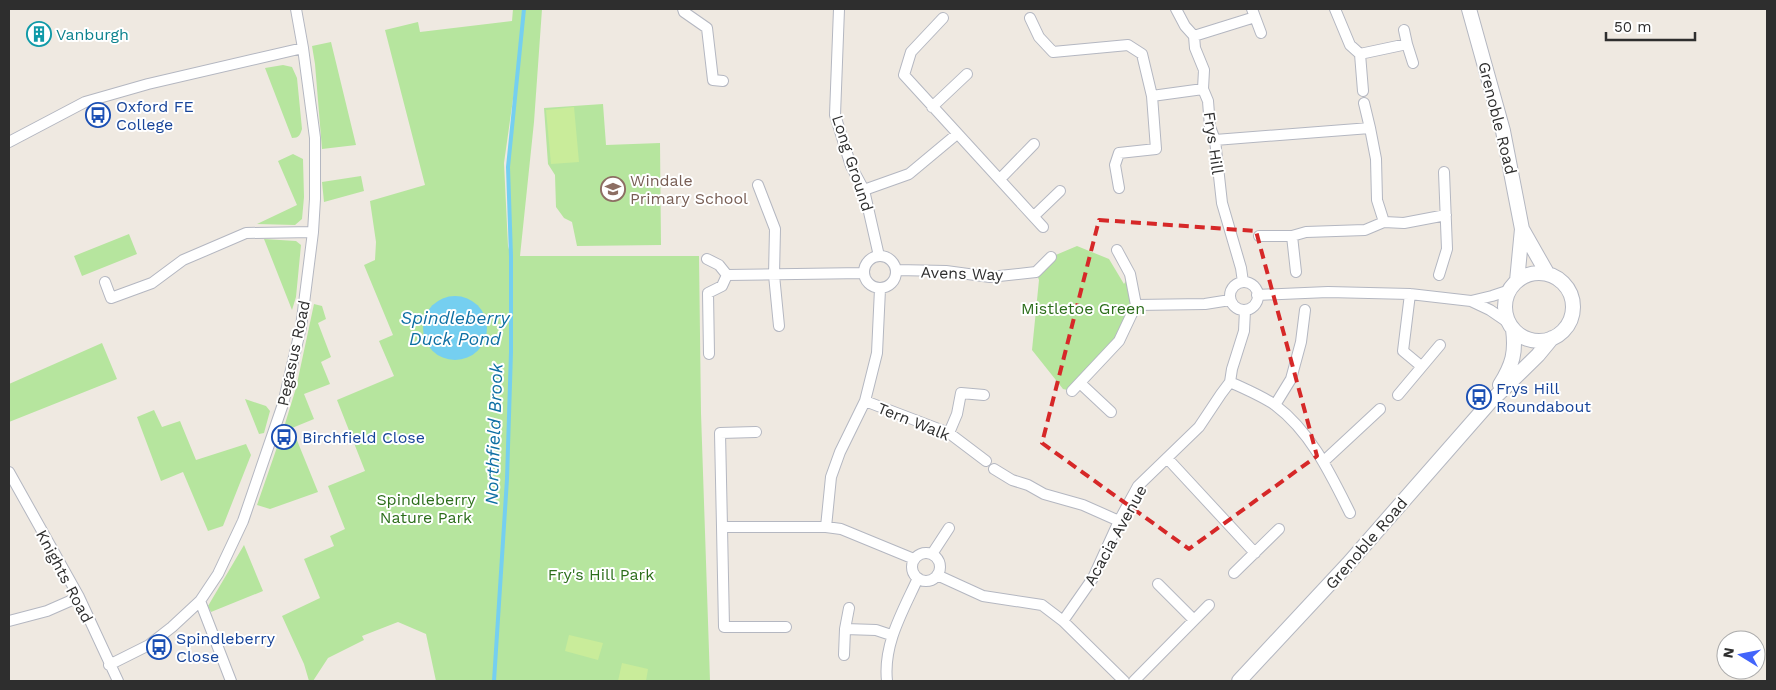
<svg xmlns="http://www.w3.org/2000/svg" width="1776" height="690" viewBox="0 0 1776 690" font-family="'Work Sans',sans-serif">
	<style>
		.green { fill: #b6e59e; fill-rule: evenodd }
		.pitch { fill: #c9ec9a }
		.water { fill: #75cff0 }
		.lines { fill: none; stroke-linecap: round; stroke-linejoin: round }
		.stream { stroke: #75cff0; stroke-width: 4 }
		.street-casing { stroke: #b4b7c1; stroke-width: 12 }
		.secondary-casing { stroke: #b4b7c1; stroke-width: 16 }
		.street { stroke: #fff; stroke-width: 10 }
		.secondary { stroke: #fff; stroke-width: 14 }
		.marked { fill: none; stroke: #d62828; stroke-width: 4; stroke-dasharray: 10 6; stroke-linejoin: round }
		.labels { text-anchor: middle; stroke-width: 4; stroke-linejoin: round; paint-order: stroke }
		.culture-label { font-size: 16px; fill: #0d838f; stroke: #fff; text-anchor: start }
		.transit-label { font-size: 16px; fill: #164399; stroke: #fff; text-anchor: start }
		.street-label { font-size: 16px; fill: #2e2e2e; stroke: #fff }
		.education-label { font-size: 16px; fill: #785e54; stroke: #fff; text-anchor: start }
		.park-label { font-size: 16px; fill: #2c6e1b; stroke: #fff }
		.water-label { font-size: 18px; font-style: italic; fill: #0d6fa3; stroke: #fff }
	</style>
	<rect width="100%" height="100%" fill="#efe9e1"/>
	<path class="green" d="M513 9H542L534 122 520 256H699L701 413 710 681H436L426 634 398 622 362 636 364 640 328 658 313 681H309L304 664 282 616 320 598 304 559 334 546 330 536 345 529 328 486 365 471 337 400 394 376 379 341 393 335 364 265 375 260 376 242 370 201 425 185 385 30 418 22 420 32 512 21ZM514 92 508 167 511 257 508 246 504 163Z
		M331 42 356 145 322 149 315 64 312 46Z
		M283 65 292 67 297 78 302 129C300 135 299 138 292 138L265 68Z
		M603 104 606 145 660 143 661 245 577 246 572 222 564 218 556 207 555 175 548 164 544 108Z
		M293 154 303 159 304 197 302 219 295 225 257 224 297 205 278 161Z
		M361 176 364 191 324 202 322 182Z
		M129 234 137 254 82 276 74 256Z
		M264 239 296 241 301 245 296 297 292 310Z
		M1077 246 1109 259 1124 284 1130 274 1136 305 1119 341 1072 391 1063 389 1032 350 1039 280 1036 272 1051 257Z
		M314 304 322 306 326 319 318 323 331 357 321 362 330 384 304 394 314 419 292 428 318 492 270 509 257 505 284 427 296 388Z
		M102 343 117 379 9 422V384Z
		M245 399 266 406 270 411 264 433 259 434Z
		M154 410 162 427 180 421 196 460 246 444 251 455 223 526 208 531 183 472 161 481 137 417Z
		M244 545 263 591 211 612 208 606Z"/>
	<path class="pitch" d="M574 107 579 162 551 164 546 110Z
		M569 635 603 643 598 660 565 651Z
		M622 663 648 669 646 681H618Z"/>
	<path class="water" d="M423 328a32 32 0 1 1 64 0a32 32 0 1 1-64 0Z"/>
	<g class="lines">
		<path class="stream" d="M494 681 507 479 511 352V256L508 167 524 9"/>
		<defs>
			<path id="street" d="M683 9 684 12 707 28 713 80 723 81
				M839 9 835 115 851 166 864 190 879 256
				M1176 9 1185 26 1194 36 1195 48 1204 70 1203 89 1208 101 1210 127 1215 140 1222 203 1241 268 1243 282
				M1252 9 1261 33
				M1335 9 1350 45 1360 54 1363 91
				M943 18 911 52 904 75 1043 227
				M1030 18 1039 37 1053 52 1128 45 1142 54 1152 96
				M1404 30 1407 44
				M1194 36 1255 17
				M1360 54 1407 44 1413 63
				M1364 103 1370 128
				M932 107 967 74
				M1215 140 1370 128 1376 159 1377 200 1384 222
				M9 142 85 102 148 84 303 48
				M1000 179 1034 144
				M758 185 775 229 774 275 779 326
				M1119 188 1115 165 1119 153 1156 149 1152 96 1203 89
				M864 190 909 174 957 134
				M1034 216 1060 191
				M1259 236H1292
				M1117 250 1130 274 1136 305
				M864 272a16 16 0 1 1 32 0a16 16 0 1 1-32 0Z
				M707 259 719 265 727 275
				M896 270 946 271 990 277 1036 272 1051 257
				M1296 272 1292 236 1306 232 1365 230 1384 222 1404 223 1446 215
				M727 275 864 273
				M1439 275 1447 249 1444 172
				M105 282 111 298 152 283 183 260 246 233 313 232
				M1230 296a14 14 0 1 1 28 0a14 14 0 1 1-28 0Z
				M880 289 877 353 865 401 840 452 831 477 826 527 841 529 914 559
				M1410 294 1403 351 1421 366
				M1257 295 1328 292 1410 294 1471 301 1490 310 1509 323
				M1471 301 1492 296 1510 290
				M709 354 708 293 722 286 727 275
				M1230 382C1245 389 1262 396 1275 405 1311 432 1331 475 1350 513
				M1080 383 1111 412
				M1072 391 1119 341 1136 305 1205 304 1230 300
				M1398 395 1440 345
				M865 401 949 433 986 461
				M1275 405 1291 379 1301 342 1305 310
				M756 432 720 433 722 527H826
				M949 433 957 414 961 393 984 395
				M1167 458 1255 553
				M1324 461 1380 409
				M994 469 1012 480 1028 485 1044 494 1083 505 1119 521
				M9 472 79 597 118 681
				M722 527 724 627H786
				M912 567a14 14 0 1 1 28 0a14 14 0 1 1-28 0Z
				M932 554 949 528
				M1234 573 1279 529
				M937 575 983 596 1042 605 1063 621 1093 578 1119 521 1138 486 1199 427 1221 394 1230 382 1232 369 1244 331 1245 310
				M1158 584 1194 620
				M200 601 231 681
				M9 621 47 611 79 597
				M1063 621 1124 681
				M845 629 876 630 891 635
				M844 655 845 629 849 608
				M109 665 149 645 172 627 200 601 218 574 243 521 283 404 301 327 313 232 315 199V138L303 48 296 9
				M887 681C883 644 903 611 918 578
				M1134 681 1209 605"/>
			<path id="secondary" d="M1469 9 1503 131 1522 229 1547 273
				M1505 307a34 34 0 1 1 68 0a34 34 0 1 1-68 0Z
				M1517 281 1522 229
				M1500 385C1513 364 1516 352 1513 329
				M1239 681 1348 564 1490 402 1538 355 1552 338"/>
		</defs>
		<use href="#street" class="street-casing"/>
		<use href="#secondary" class="secondary-casing"/>
		<use href="#street" class="street"/>
		<use href="#secondary" class="secondary"/>
	</g>
	<path class="marked" d="M1099 220 1256 231 1317 456 1189 549 1042 443Z"/>
	<defs>
		<symbol id="building-ring" viewBox="-11 -11 22 22"><circle r="9.5" fill="#fff" stroke="#0f9aa8" stroke-width="1.5"/><path d="M-4-6H4V6H1V3H-1V6H-4ZM-2.5-4.3h1.7v1.8h-1.7ZM.8-4.3h1.7v1.8H.8ZM-2.5-1h1.7V.8h-1.7ZM.8-1h1.7V.8H.8Z" fill="#0f9aa8"/></symbol>
		<symbol id="bus-ring" viewBox="-11 -11 22 22"><circle r="9.5" fill="#fff" stroke="#1a4fb4" stroke-width="1.5"/><path d="M-5-6H5V4H4V6H2V4H-2V6H-4V4H-5ZM-3.5-4V0h7V-4ZM-3.5 1.2v1.5H-2V1.2ZM2 1.2v1.5H3.5V1.2Z" fill="#1a4fb4"/></symbol>
		<symbol id="school-ring" viewBox="-11 -11 22 22"><circle r="9.5" fill="#fff" stroke="#8d6e63" stroke-width="1.5"/><path d="M0-5L7-2L0 1L-7-2ZM-4 1L0 2.5L4 1V4Q0 6-4 4Z" fill="#8d6e63"/></symbol>
	</defs>
	<g fill-rule="evenodd">
		<use href="#building-ring" x="25" y="20" width="28" height="28"/>
		<use href="#bus-ring" x="84" y="101" width="28" height="28"/>
		<use href="#school-ring" x="599" y="175" width="28" height="28"/>
		<use href="#bus-ring" x="1465" y="383" width="28" height="28"/>
		<use href="#bus-ring" x="270" y="423" width="28" height="28"/>
		<use href="#bus-ring" x="145" y="633" width="28" height="28"/>
	</g>
	<g class="labels">
		<g class="culture-label">
			<text x="56" y="40">Vanburgh</text>
		</g>
		<g class="transit-label">
			<text x="116" y="112">Oxford FE<tspan x="116" dy="18">College</tspan></text>
			<text x="1496" y="394">Frys Hill<tspan x="1496" dy="18">Roundabout</tspan></text>
			<text x="302" y="443">Birchfield Close</text>
			<text x="176" y="644">Spindleberry<tspan x="176" dy="18">Close</tspan></text>
		</g>
		<g class="street-label">
			<text transform="translate(1498 118) rotate(76)" y="6">Grenoble Road</text>
			<text transform="translate(1214 143) rotate(82)" y="6">Frys Hill</text>
			<text transform="translate(853 163) rotate(72)" y="6">Long Ground</text>
			<text transform="translate(962 273) rotate(2)" y="6">Avens Way</text>
			<text transform="translate(293 353) rotate(-78)" y="6">Pegasus Road</text>
			<text transform="translate(914 421) rotate(22)" y="6">Tern Walk</text>
			<text transform="translate(1115 535) rotate(-61)" y="6">Acacia Avenue</text>
			<text transform="translate(1366 543) rotate(-49)" y="6">Grenoble Road</text>
			<text transform="translate(65 576) rotate(62)" y="6">Knights Road</text>
		</g>
		<g class="education-label">
			<text x="630" y="186">Windale<tspan x="630" dy="18">Primary School</tspan></text>
		</g>
		<g class="park-label">
			<text x="1083" y="314">Mistletoe Green</text>
			<text x="426" y="505">Spindleberry<tspan x="426" dy="18">Nature Park</tspan></text>
			<text x="601" y="580">Fry's Hill Park</text>
		</g>
		<g class="water-label">
			<text x="455" y="324">Spindleberry<tspan x="455" dy="21">Duck Pond</tspan></text>
			<text transform="translate(494 434) rotate(-88)" y="6">Northfield Brook</text>
		</g>
	</g>
	<rect width="1776" height="690" fill="none" stroke="#2e2e2e" stroke-width="20"/>
	<g transform="translate(1741 655) rotate(280)"><circle r="24" fill="#ffffff" stroke="#ababab"/>
	<path d="M0-4L9 19L0 12L-9 19Z" fill="#4264fb"/>
	<text y="-8" font-size="14" font-weight="bold" text-anchor="middle" fill="#2e2e2e">N</text>
	</g>
	<path d="M1606 32v8h89v-8" fill="none" stroke="#2e2e2e" stroke-width="2.5"/>
	<text x="1614" y="32" font-size="15" fill="#2e2e2e" stroke="#ffffff" stroke-width="4" paint-order="stroke">50 m</text>
</svg>
